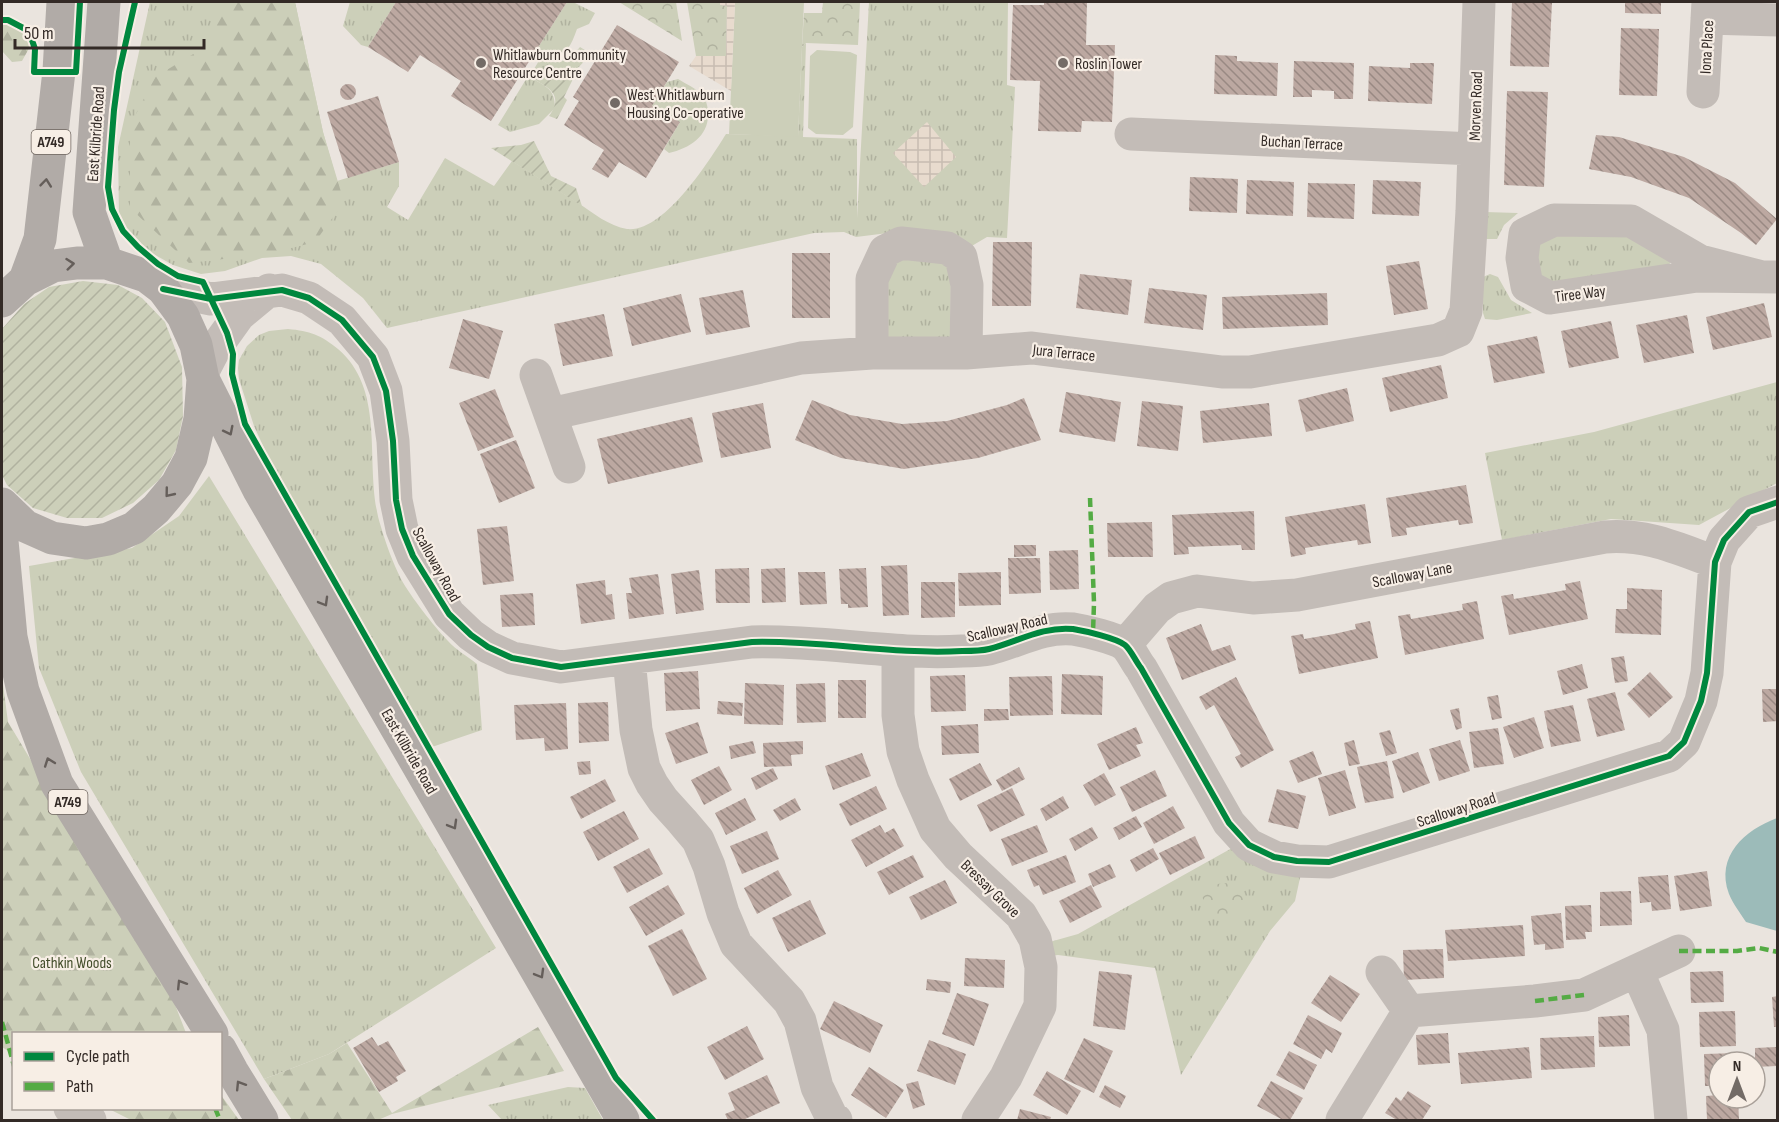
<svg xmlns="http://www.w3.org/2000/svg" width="1779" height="1122" viewBox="0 0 1779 1122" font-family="'Sofia Sans Condensed',sans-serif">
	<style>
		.grass { fill: url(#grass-tufts) }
		.forest { fill: url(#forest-firs) }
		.park { fill: url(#park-crowns) }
		.garden { fill: url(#garden-furrows) }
		.pitch { fill: #cccfb9 }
		.plaza { fill: url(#plaza-grid) }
		.water { fill: #9cbbb9 }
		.building { fill: url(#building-back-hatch) }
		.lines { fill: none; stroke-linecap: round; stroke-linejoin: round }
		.minor { stroke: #c3bcb7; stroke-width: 33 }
		.major { stroke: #b1aba7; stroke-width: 33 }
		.quiet { stroke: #54ab44; stroke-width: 4.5; stroke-dasharray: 9 4.5; stroke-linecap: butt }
		.cycleway-casing { stroke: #f7eee5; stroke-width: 10 }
		.cycleway { stroke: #00873e; stroke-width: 6 }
		.oneway { stroke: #655e5a }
		.poi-dot { fill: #736b66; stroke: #f7eee5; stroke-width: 2 }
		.labels { text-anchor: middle; stroke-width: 4.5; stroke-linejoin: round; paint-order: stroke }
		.shield { fill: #f7eee5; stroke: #6e655f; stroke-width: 1.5 }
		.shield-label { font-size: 15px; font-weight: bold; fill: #332a26 }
		.street-label { font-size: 16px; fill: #332a26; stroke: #f7eee5 }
		.poi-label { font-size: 16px; fill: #332a26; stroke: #f7eee5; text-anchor: start }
		.park-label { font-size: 16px; fill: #444f2c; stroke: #f7eee5 }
	</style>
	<defs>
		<pattern id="grass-tufts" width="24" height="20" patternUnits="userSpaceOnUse" patternTransform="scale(1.5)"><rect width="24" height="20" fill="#cccfb9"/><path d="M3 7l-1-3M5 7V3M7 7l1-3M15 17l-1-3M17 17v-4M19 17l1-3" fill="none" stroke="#b0b29f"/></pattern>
		<pattern id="forest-firs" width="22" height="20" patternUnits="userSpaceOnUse" patternTransform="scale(1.5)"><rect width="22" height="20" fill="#cccfb9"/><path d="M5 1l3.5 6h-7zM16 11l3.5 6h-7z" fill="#b0b29f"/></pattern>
		<pattern id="park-crowns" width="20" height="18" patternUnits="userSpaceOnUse" patternTransform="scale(1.5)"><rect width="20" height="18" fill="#cccfb9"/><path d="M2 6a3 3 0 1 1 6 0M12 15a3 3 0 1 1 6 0" fill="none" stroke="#b0b29f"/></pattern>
		<pattern id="garden-furrows" width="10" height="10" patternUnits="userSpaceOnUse" patternTransform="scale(1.5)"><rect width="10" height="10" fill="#cccfb9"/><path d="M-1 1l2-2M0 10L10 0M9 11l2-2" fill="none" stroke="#b0b29f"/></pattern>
		<pattern id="plaza-grid" width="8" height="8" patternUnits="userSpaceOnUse" patternTransform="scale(1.5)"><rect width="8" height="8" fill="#e8dbce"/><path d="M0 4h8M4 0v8" fill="none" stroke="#c7bcb1"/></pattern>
		<pattern id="building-back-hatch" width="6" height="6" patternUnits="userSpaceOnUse" patternTransform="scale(1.5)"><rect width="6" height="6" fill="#bca8a1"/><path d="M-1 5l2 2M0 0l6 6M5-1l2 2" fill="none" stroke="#998983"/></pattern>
	</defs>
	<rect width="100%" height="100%" fill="#eae4de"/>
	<path class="grass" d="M150 2H295L323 132 337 181 399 162V186L387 207 408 220 445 158 494 186 512 161C534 175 556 189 578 203 593 213 609 226 627 229 664 233 709 161 726 134L798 136 802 47 806 43 803 137 857 139V218L869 2H1008L1007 85 1015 87 1007 238 987 237 970 247 896 232 856 237 844 232 814 233 387 328 363 298 321 264 291 256 262 258 225 271 201 274 173 265 141 247 119 219 118 147Z
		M350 2H396L368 47 361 45 343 26Z
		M567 2H573L595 13 589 24 577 29C568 54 563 60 537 49Z
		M580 47 588 52C586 64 569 78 556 77 549 76 541 72 534 69L540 59C558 66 568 61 580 47Z
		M528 76C544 86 555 87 555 108L539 124 510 132 498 125Z
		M678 79C686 84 696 88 702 95 706 99 708 107 708 113 709 136 690 148 669 153L664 149 680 122 652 106 667 82Z
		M1485 212 1518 213 1504 225 1497 239H1486Z
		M1549 232 1633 235 1672 259 1669 265 1552 286 1535 271 1538 240Z
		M901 258 948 263 951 274 950 342 886 341 887 271Z
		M1490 274 1498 277 1511 300 1532 313 1497 320 1485 319 1483 313V277Z
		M288 329C310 331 321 335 338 349 389 393 362 469 381 527 386 544 393 563 401 579 411 597 433 625 448 641 456 650 467 656 477 664L482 730 432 747 319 549 265 450 254 426 239 379 238 368 239 360 247 346 259 335 269 331Z
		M1777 382V483L1699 525 1611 519 1502 540 1485 453 1594 432Z
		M209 476 496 948 329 1054 264 1079 81 772 39 668 29 566 132 548 179 516Z
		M1241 843 1303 864 1295 901 1270 931 1181 1075 1155 968 1058 955 1041 957 1039 945 1078 934Z
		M568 1087 585 1088 603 1120H502L488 1105Z"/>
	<path class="forest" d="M211 2H295L323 132 344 202 315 242 268 254 189 263 130 208V143L136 114 155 77 215 41Z
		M2 16C19 16 26 29 32 43L22 61 12 62 2 51Z
		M2 677 8 722 107 887 164 976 186 1033 14 1034 13 1054 2 1047Z
		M538 1027 564 1071 392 1114 378 1120H292L264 1079 329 1054 347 1043 392 1113Z
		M221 1095 239 1120H131L109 1109 220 1108Z"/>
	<path class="park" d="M619 2H676L682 41Z
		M687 2H720L721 5 727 6 726 57 696 56Z
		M823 2H860L858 45 806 43 802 47 804 13H822Z
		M1228 883 1239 887 1245 903 1242 914 1219 920 1201 896 1217 884Z"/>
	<path class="garden" d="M534 69C554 76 558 79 578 69L564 97 567 100 557 119 549 116C566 93 545 86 528 76Z
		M534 141 551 176 576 188 582 206 491 148 521 145Z
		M83 281 118 285 142 298 165 322 182 367 183 416 176 450 159 480 133 503 102 518H67L33 508 7 485 2 475V329L24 304 49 287Z"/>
	<path class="pitch" d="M735 2H804L798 137 729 134Z
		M817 50 850 52 857 55 853 127 843 135 816 134 808 128 810 56Z"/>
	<path class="plaza" d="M720 2H735L731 91 689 66 696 56H726L727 6 720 5Z
		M927 122 956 157 924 187 893 153Z"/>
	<path class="water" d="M1777 818V931L1746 922C1741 914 1733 904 1729 894 1715 856 1745 830 1777 818Z"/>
	<path class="building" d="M396 2H567L491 121 451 96 461 81 420 55 408 72 368 47Z
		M1044 2H1087L1086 45H1115L1112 122 1082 121 1081 132 1038 131 1040 81 1010 80 1013 5H1044Z
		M1512 2H1552L1549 67 1510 66Z
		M1625 2H1661V14L1625 13Z
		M617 25 679 62 652 106 680 122 646 178 619 162 608 178 592 169 604 150 564 125 579 101 573 97Z
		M1621 28 1659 29 1657 96 1619 95Z
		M1215 55 1237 56V61L1278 63 1277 96 1214 94Z
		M1294 61 1354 63 1353 99H1334V91L1312 90V97H1293Z
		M1410 63H1434L1432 104 1368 101 1369 66 1410 68Z
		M340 92a8 8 0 1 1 16 0a8 8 0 1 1-16 0Z
		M1507 91 1548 92 1544 187 1504 185Z
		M378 96 399 162 348 178 327 112Z
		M1596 135 1619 137 1684 157 1735 183 1777 219 1756 245 1741 233 1689 198 1631 177 1589 169Z
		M1190 177 1238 179 1237 213 1189 211Z
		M1247 180 1294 182 1293 216 1246 214Z
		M1373 180 1421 182 1419 216 1372 214Z
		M1308 183 1355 184 1354 219 1307 217Z
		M993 242H1032L1031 306H992Z
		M792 253H830V318H792Z
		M1419 261 1428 309 1394 315 1386 266Z
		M1080 274 1132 280 1128 315 1076 308Z
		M1149 288 1207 295 1203 330 1144 323Z
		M743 290 750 327 706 335 699 298Z
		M1327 293 1328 325 1223 329 1222 297Z
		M681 294 691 332 632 346 623 308Z
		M1764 303 1772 337 1713 350 1706 317Z
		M604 314 613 356 563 366 554 324Z
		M1687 315 1694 353 1644 363 1636 325Z
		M463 319 503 331 489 379 449 368Z
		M1611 321 1619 358 1569 368 1561 331Z
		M1537 336 1545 373 1494 383 1487 346Z
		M1441 365 1448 398 1390 412 1382 378Z
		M1347 388 1354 421 1306 432 1298 400Z
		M495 389 514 437 478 451 459 403Z
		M1066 392 1121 402 1115 442 1059 432Z
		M1024 398 1041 440 978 458 904 469 841 458 795 440 812 400 850 415 902 424 947 421 1007 405Z
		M1142 401 1183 406 1178 451 1137 446Z
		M763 403 771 448 721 458 712 413Z
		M1269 403 1272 436 1203 443 1200 411Z
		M692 417 703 462 608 484 597 439Z
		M516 440 535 488 499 503 480 454Z
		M1466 485 1473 523 1459 525 1458 520 1406 528 1407 535 1392 537 1386 498Z
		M1365 504 1371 543 1358 545 1357 540 1305 548 1306 554 1291 557 1285 517Z
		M1254 511 1255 550H1242L1241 545 1188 547 1189 554 1174 555 1172 515Z
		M1152 522 1153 557H1108L1107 523Z
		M507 526 514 581 483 585 477 529Z
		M1014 545H1036V556L1014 557Z
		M1078 550 1079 589 1050 590 1049 551Z
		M1008 558H1040L1041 593 1009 594Z
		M907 565 909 615 883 616 881 566Z
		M749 568 750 603H716L715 569Z
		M785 568 786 602 762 603 761 569Z
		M866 568 868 607 848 608V604H841L839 569Z
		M699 570 704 610 676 614 671 574Z
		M798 572H825L827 604 800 605Z
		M1001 572V605L959 606 958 573Z
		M658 574 664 614 629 619 626 593H632L629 578Z
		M605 580 606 595 612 594 615 619 581 624 576 584Z
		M1580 581 1588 619 1509 635 1501 596 1513 594 1514 599 1544 594 1566 590 1565 584Z
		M921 582H955V617L921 618Z
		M1627 588 1662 590 1661 635 1615 633 1616 609H1627Z
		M533 593 535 625 502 627 500 595Z
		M1477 601 1484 639 1405 655 1398 616 1410 614 1411 619 1440 614 1463 610 1462 604Z
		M1370 621 1378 658 1299 674 1291 636 1303 634 1304 639 1334 634 1356 629 1355 624Z
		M1201 624 1212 651 1230 645 1236 660 1182 680 1166 638Z
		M1624 656 1628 681 1615 683 1611 658Z
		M1582 664 1588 688 1563 695 1557 671Z
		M698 671 700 709 666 711 664 673Z
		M1650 672 1673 697 1649 718 1627 694Z
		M1062 674 1103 676 1102 715 1061 714Z
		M965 675 966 711 931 712 930 676Z
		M1052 676 1053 715 1010 716 1009 677Z
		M1236 677 1274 750 1241 768 1235 757 1241 754 1214 705 1206 710 1199 697Z
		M838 680H866V718H838Z
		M745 683 784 685 783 725 744 724Z
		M825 683 826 722 797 723 796 684Z
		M1762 689H1778V721L1763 722Z
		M1615 692 1625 730 1597 737 1587 699Z
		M1498 695 1502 718 1492 720 1487 697Z
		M718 701 743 703 742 716 717 714Z
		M608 702 609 741 579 743 578 703Z
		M566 703 568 749 545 751 544 738 516 740 514 705Z
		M1573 705 1581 741 1551 747 1544 711Z
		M1459 708 1462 728 1456 730 1450 710Z
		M984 709H1008L1009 720 984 721Z
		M1534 717 1544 748 1514 758 1503 727Z
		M698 722 708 753 676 764 665 733Z
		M978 724 979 753 942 755 941 726Z
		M1136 727 1143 743 1136 745 1141 756 1109 770 1097 744Z
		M1498 728 1504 764 1474 768 1469 732Z
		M1390 730 1397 753 1386 756 1379 733Z
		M1354 740 1360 764 1349 766 1344 743Z
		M1460 740 1470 771 1439 781 1429 749Z
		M753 741 756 753 731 759 729 746Z
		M803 741V754L791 755 792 766 764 767 763 743Z
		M1313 751 1322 774 1298 783 1289 761Z
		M1418 752 1430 783 1403 793 1392 761Z
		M862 753 871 776 833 790 825 766Z
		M590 761 591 774 579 775 577 762Z
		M1387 761 1394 798 1365 803 1357 767Z
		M980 763 992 785 960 801 949 779Z
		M719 766 732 790 704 805 691 780Z
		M1019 767 1025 779 1002 791 996 780Z
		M773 768 778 779 756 790 751 778Z
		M1155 770 1167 796 1132 812 1120 787Z
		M1345 770 1356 808 1329 816 1318 778Z
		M1104 773 1116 795 1095 806 1083 785Z
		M605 779 616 801 581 819 570 797Z
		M876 786 887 809 850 826 839 804Z
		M1012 788 1025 815 990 832 977 805Z
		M1277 789 1306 796 1298 829 1268 822Z
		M1063 796 1069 808 1046 821 1040 809Z
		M745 798 756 820 726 835 715 813Z
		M795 798 801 810 780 821 773 810Z
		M1173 806 1185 828 1154 844 1143 823Z
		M624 811 639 839 598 861 583 832Z
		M1136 816 1142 827 1119 840 1113 828Z
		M880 825 885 833 894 828 904 846 866 867 851 840Z
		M1037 825 1048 852 1012 866 1001 839Z
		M1092 827 1098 838 1075 851 1069 839Z
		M767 831 779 859 742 874 730 846Z
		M1195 836 1205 858 1170 875 1159 853Z
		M649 848 663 874 627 893 613 867Z
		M1153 848 1159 859 1136 872 1130 860Z
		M913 855 924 877 889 895 877 872Z
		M1066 855 1076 882 1043 895 1039 885 1034 887 1027 870Z
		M1110 864 1116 877 1093 887 1088 874Z
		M778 870 792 895 757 914 744 888Z
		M1707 871 1712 906 1680 911 1674 876Z
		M1668 875 1671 909 1652 911 1651 902 1640 903 1638 877Z
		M945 880 957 903 921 920 909 897Z
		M668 885 685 914 646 936 629 907Z
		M1091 885 1102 907 1070 923 1059 901Z
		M1631 891 1632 925 1600 926V892Z
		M810 900 826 934 788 952 772 918Z
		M1591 905 1592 932H1585L1586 939 1566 940 1565 906Z
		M1561 913 1564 948 1545 950V944L1534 945 1531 916Z
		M1523 925 1525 956 1448 961 1445 930Z
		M682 929 707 979 673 996 648 946Z
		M1443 949 1444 978 1404 980 1403 950Z
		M965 958 1005 960 1004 988 964 986Z
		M1099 971 1132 975 1125 1030 1093 1026Z
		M1723 971 1724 1002 1691 1003 1690 972Z
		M1330 975 1360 994 1341 1022 1311 1003Z
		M927 979 951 982 950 993 926 990Z
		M957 993 989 1004 974 1046 942 1034Z
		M1778 996V1027H1774L1772 997Z
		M834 1001 883 1025 870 1053 820 1029Z
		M1735 1011 1736 1046 1700 1047 1699 1012Z
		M1308 1015 1342 1033 1332 1053 1326 1049 1321 1059 1293 1044Z
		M1629 1015 1630 1046 1599 1047 1598 1017Z
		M747 1026 764 1059 725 1080 707 1047Z
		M1448 1033 1450 1063 1418 1065 1416 1035Z
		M1594 1036 1595 1067 1541 1070 1540 1038Z
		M372 1037 378 1046 388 1041 406 1071 396 1077 398 1081 379 1092 353 1048Z
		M1084 1038 1113 1051 1094 1093 1064 1079Z
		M929 1040 966 1054 955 1085 917 1071Z
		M1529 1047 1532 1078 1461 1084 1458 1053Z
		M1776 1047 1777 1066 1755 1067V1048Z
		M1289 1051 1317 1065 1304 1090 1276 1075Z
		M1738 1053V1062H1719V1086H1705L1704 1054Z
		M869 1067 904 1090 886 1118 851 1095Z
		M1047 1071 1081 1091 1067 1115 1033 1095Z
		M767 1075 780 1103 743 1120H728L725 1114 735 1110 728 1093Z
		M918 1081 925 1105 913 1109 906 1084Z
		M1271 1081 1303 1098 1290 1120H1283L1257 1106Z
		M1105 1085 1126 1096 1120 1108 1099 1097Z
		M1408 1091 1431 1106 1422 1120H1397L1385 1113 1396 1097 1401 1101Z
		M1719 1095V1098H1738L1739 1120H1707L1706 1096Z
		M1020 1109 1051 1117 1050 1120H1017Z"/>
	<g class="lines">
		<path class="minor" d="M1707 18 1778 20
			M1703 92 1708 2
			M1131 134 1474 149
			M1762 277 1700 261 1631 221 1554 220 1525 234 1522 258 1527 286 1550 298 1697 276 1778 277
			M163 289 211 299 282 290 309 298 342 320 373 357 386 391 393 441 396 500 402 529 413 556 449 614 471 635 488 647 512 658 561 667 752 642C822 640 892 655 962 651 971 651 981 651 989 649 1017 642 1043 626 1073 629 1085 631 1116 638 1125 645 1131 650 1136 662 1141 668L1229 823 1249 845 1274 857 1297 861 1329 862 1669 756 1684 742 1701 701 1707 673 1715 562 1724 540 1749 512 1778 502
			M872 353V279L885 251 901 243 947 248 961 257 967 285 966 353
			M202 373 214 350 239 315 269 290
			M536 375 569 467
			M550 414 801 358 872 353H966L1032 348 1222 372H1250L1438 340 1458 331 1466 311 1472 211 1479 2
			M1125 645 1157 608 1171 598 1197 591 1253 598 1297 595 1605 537C1648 534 1676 548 1715 562
			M898 651V715L903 751 913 780 935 829 958 856 1021 915 1035 939 1041 967 1040 1006 1006 1077 978 1120
			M629 659 636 730 644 768 652 784 663 800 682 821 698 840 709 866 723 913 736 944 789 1001 800 1021 817 1087 832 1118 836 1120
			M1637 971 1663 1030 1671 1120
			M1382 972 1409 1011
			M70 1108 90 1120
			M1342 1120 1409 1011 1535 1001 1584 995 1679 951"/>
		<path class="major" d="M104 2 89 212 107 263
			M25 280 40 239 59 71 63 2
			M2 301 25 280 53 266 77 263H107L146 276 163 289 183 316 196 345 203 379 200 419 191 458 177 484 156 509 134 528 108 539 86 543 52 538 25 526 2 504
			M203 379 259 490 623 1120
			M2 541 11 637 23 691 57 784 212 1034
			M220 1049 232 1071 262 1120"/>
		<path class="quiet" d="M1090 498 1094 603 1093 633
			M1679 951H1737L1759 948 1778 952
			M1535 1001 1584 995
			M2 1022 14 1066
			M215 1108 220 1120"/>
		<defs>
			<path id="cycleway" d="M135 2 119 72 114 110 108 187 112 209 123 231 138 247 158 264 178 276 203 282 227 333 233 354 232 374 245 424 616 1078 653 1120
				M2 20H8L29 31 35 49 34 72H76L80 2
				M163 289 211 299 282 290 309 298 342 320 373 357 386 391 393 441 396 500 402 529 413 556 449 614 471 635 488 647 512 658 561 667 752 642C822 640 892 655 962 651 971 651 981 651 989 649 1017 642 1043 626 1073 629 1085 631 1116 638 1125 645 1131 650 1136 662 1141 668L1229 823 1249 845 1274 857 1297 861 1329 862 1669 756 1684 742 1701 701 1707 673 1715 562 1724 540 1749 512 1778 502"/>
		</defs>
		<use href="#cycleway" class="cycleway-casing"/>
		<use href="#cycleway" class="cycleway"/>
	</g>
	<defs><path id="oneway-chevron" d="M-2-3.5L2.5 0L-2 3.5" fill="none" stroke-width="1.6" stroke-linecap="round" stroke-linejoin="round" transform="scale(1.5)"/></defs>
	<g class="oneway">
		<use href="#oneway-chevron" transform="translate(46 183) rotate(-84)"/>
		<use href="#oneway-chevron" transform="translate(70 264) rotate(-6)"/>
		<use href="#oneway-chevron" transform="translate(229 431) rotate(63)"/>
		<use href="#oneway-chevron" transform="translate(169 493) rotate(129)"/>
		<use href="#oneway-chevron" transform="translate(324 602) rotate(60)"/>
		<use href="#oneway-chevron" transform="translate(49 762) rotate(-110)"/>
		<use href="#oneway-chevron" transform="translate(453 825) rotate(60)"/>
		<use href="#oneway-chevron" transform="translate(540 974) rotate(60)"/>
		<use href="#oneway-chevron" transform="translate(181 984) rotate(-122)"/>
		<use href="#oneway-chevron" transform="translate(240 1085) rotate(-122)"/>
	</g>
	<g class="poi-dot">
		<circle cx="481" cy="63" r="6"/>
		<circle cx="1063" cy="63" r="6"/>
		<circle cx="615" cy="103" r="6"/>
	</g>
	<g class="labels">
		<g class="shield">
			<rect x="31.5" y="130" width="39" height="24" rx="4.5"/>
			<rect x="48.5" y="790" width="39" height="24" rx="4.5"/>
		</g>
		<g class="shield-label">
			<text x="51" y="147">A749</text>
			<text x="68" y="807">A749</text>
		</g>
		<g class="street-label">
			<text transform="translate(1706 47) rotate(-87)" y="6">Iona Place</text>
			<text transform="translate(1475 106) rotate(-88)" y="6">Morven Road</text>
			<text transform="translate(95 134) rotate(-86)" y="6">East Kilbride Road</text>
			<text transform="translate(1302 142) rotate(3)" y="6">Buchan Terrace</text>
			<text transform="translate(1580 293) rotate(-7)" y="6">Tiree Way</text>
			<text transform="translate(1064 352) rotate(6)" y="6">Jura Terrace</text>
			<text transform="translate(437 564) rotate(61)" y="6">Scalloway Road</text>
			<text transform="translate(1412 574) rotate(-11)" y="6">Scalloway Lane</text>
			<text transform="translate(1007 627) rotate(-13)" y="6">Scalloway Road</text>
			<text transform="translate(410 751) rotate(60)" y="6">East Kilbride Road</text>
			<text transform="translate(1456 809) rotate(-18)" y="6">Scalloway Road</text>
			<text transform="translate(991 888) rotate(44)" y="6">Bressay Grove</text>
		</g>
		<g class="poi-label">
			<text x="493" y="60">Whitlawburn Community<tspan x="493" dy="18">Resource Centre</tspan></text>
			<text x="1075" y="69">Roslin Tower</text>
			<text x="627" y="100">West Whitlawburn<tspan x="627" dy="18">Housing Co-operative</tspan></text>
		</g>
		<g class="park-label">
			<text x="72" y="968">Cathkin Woods</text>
		</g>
	</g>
	<rect width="1779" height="1122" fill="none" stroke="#332a26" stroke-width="6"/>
	<rect x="12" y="1032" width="210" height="78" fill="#f7eee5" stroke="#a9a099" stroke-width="1.5"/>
	<rect x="24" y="1052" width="30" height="9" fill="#00873e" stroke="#a9a099" stroke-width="1.5"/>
	<text x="66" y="1062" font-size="18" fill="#332a26">Cycle path</text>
	<rect x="24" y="1082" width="30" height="9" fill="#54ab44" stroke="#a9a099" stroke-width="1.5"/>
	<text x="66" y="1092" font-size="18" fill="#332a26">Path</text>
	<g transform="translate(1737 1080)"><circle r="28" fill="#f7eee5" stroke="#a9a099" stroke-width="1.5"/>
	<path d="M0-4.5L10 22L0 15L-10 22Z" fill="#736b66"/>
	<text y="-9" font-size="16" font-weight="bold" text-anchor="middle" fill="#332a26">N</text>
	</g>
	<path d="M15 39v9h189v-9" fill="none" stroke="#332a26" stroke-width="3"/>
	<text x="24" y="39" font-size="18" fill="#332a26" stroke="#f7eee5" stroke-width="4.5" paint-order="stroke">50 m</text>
</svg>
